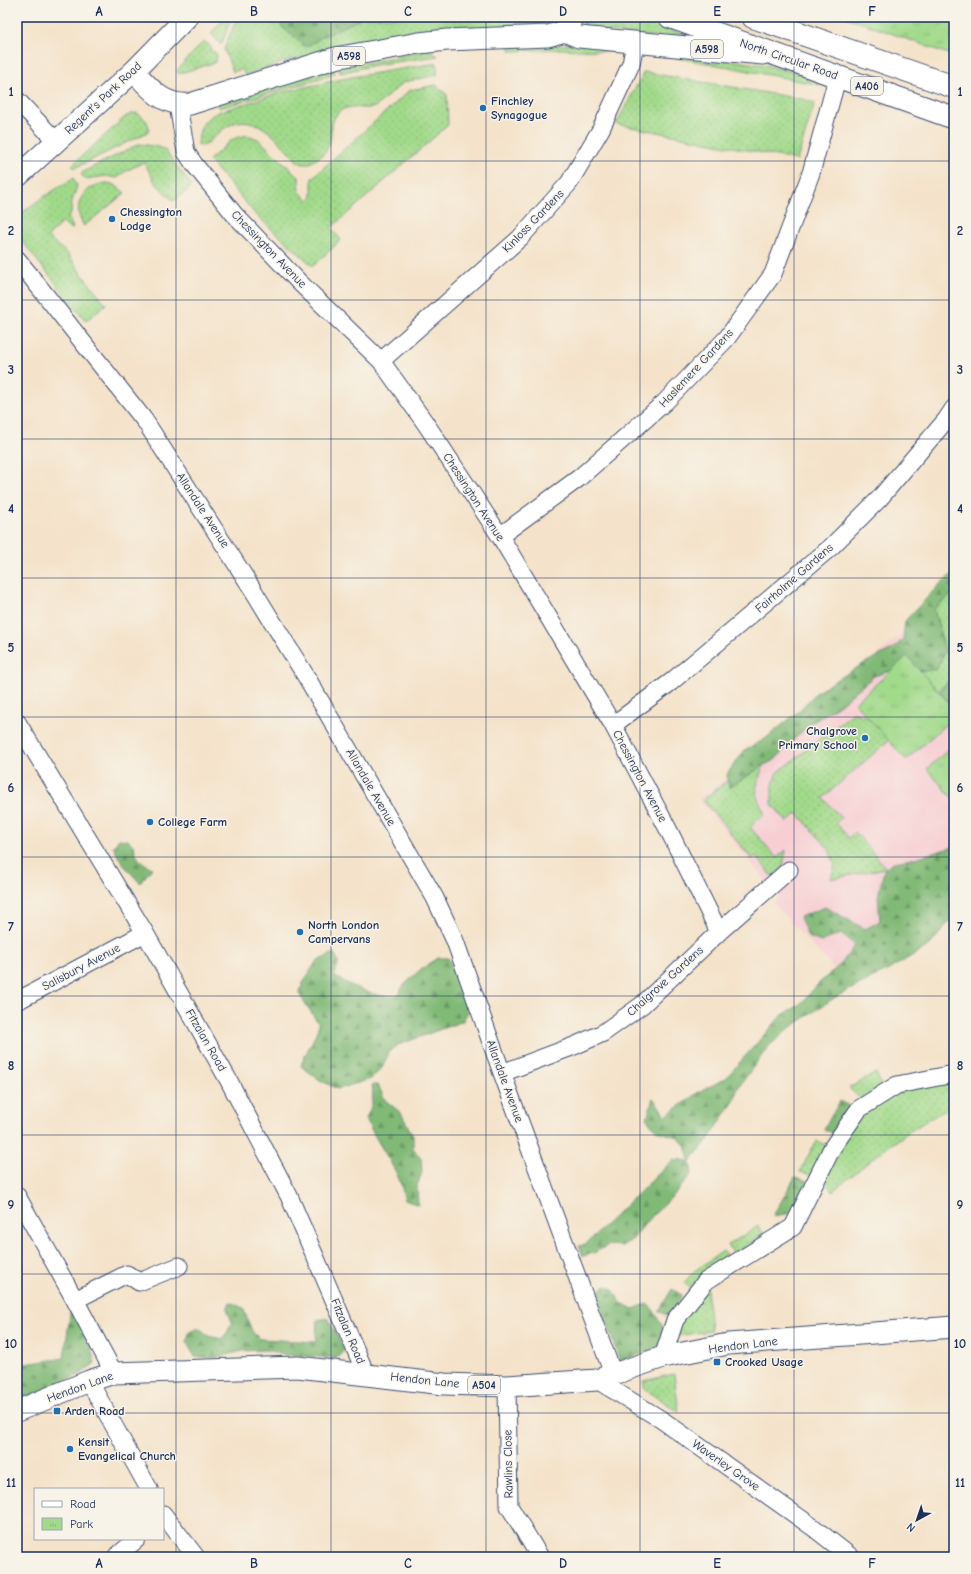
<svg xmlns="http://www.w3.org/2000/svg" width="971" height="1574" viewBox="0 0 971 1574" font-family="'Comic Neue',sans-serif">
	<style>
		.built { fill: #f7cfd3 }
		.grass { fill: url(#grass-dots); stroke: #5e8474 }
		.forest { fill: url(#forest-firs); stroke: #4e746a }
		.park { fill: url(#park-tufts); stroke: #5e8474 }
		.lines { fill: none; stroke-linecap: round; stroke-linejoin: round }
		.minor-casing { stroke: #3c4a6e; stroke-width: 19 }
		.major-casing { stroke: #3c4a6e; stroke-width: 23 }
		.highway-casing { stroke: #3c4a6e; stroke-width: 24 }
		.minor { stroke: #fff; stroke-width: 17 }
		.major { stroke: #fff; stroke-width: 21 }
		.highway { stroke: #fff; stroke-width: 22 }
		.grid { fill: none; stroke: #1b2f5e; stroke-width: 1; stroke-opacity: 0.55 }
		.poi-dot { fill: #1f6fb2; stroke: #f7f3e8; stroke-width: 1.5 }
		.labels { text-anchor: middle; stroke-width: 3; stroke-linejoin: round; paint-order: stroke }
		.shield { fill: #f7f3e8; stroke: #5d6a87; stroke-width: 1 }
		.shield-label { font-size: 11px; font-weight: bold; fill: #1b2f5e }
		.street-label { font-size: 12px; fill: #1b2f5e; stroke: #f7f3e8 }
		.poi-label { font-size: 12px; font-weight: bold; fill: #1b2f5e; stroke: #f7f3e8; text-anchor: start }
		.neatline { fill: none; stroke: #1b2f5e; stroke-width: 1.5 }
		.grid-label { font-size: 13px; text-anchor: middle; font-weight: bold; fill: #1b2f5e }
	</style>
	<defs>
		<pattern id="grass-dots" width="8" height="8" patternUnits="userSpaceOnUse"><rect width="8" height="8" fill="#a2da8b"/><path d="M2 2h.1M6 6h.1" fill="none" stroke="#8bbb7a" stroke-width="1.8" stroke-linecap="round"/></pattern>
		<pattern id="forest-firs" width="22" height="20" patternUnits="userSpaceOnUse"><rect width="22" height="20" fill="#81ba77"/><path d="M5 1l3.5 6h-7zM16 11l3.5 6h-7z" fill="#699865"/></pattern>
		<pattern id="park-tufts" width="24" height="20" patternUnits="userSpaceOnUse"><rect width="24" height="20" fill="#a2da8b"/><path d="M3 7l-1-3M5 7V3M7 7l1-3M15 17l-1-3M17 17v-4M19 17l1-3" fill="none" stroke="#8bbb7a"/></pattern>
	</defs>
	<rect width="100%" height="100%" fill="#f7f3e8"/>
	<filter id="ink" filterUnits="userSpaceOnUse"><feTurbulence type="fractalNoise" baseFrequency=".025" numOctaves="2"/><feDisplacementMap in="SourceGraphic" scale="8" xChannelSelector="R" yChannelSelector="G"/><feConvolveMatrix kernelMatrix="1 2 1 2 8 2 1 2 1" color-interpolation-filters="sRGB"/></filter>
	<filter id="wash" filterUnits="userSpaceOnUse"><feTurbulence type="fractalNoise" baseFrequency=".012" numOctaves="4" result="noise"/><feDisplacementMap in="SourceGraphic" scale="16" xChannelSelector="R" yChannelSelector="G"/><feGaussianBlur stdDeviation="0.9" result="paint"/><feColorMatrix in="noise" values="0 0 0 0 0 0 0 0 0 0 0 0 0 0 0 0 0 1.4 0 .05"/><feComposite in="paint" operator="in"/></filter>
	<g filter="url(#wash)">
		<rect width="100%" height="100%" fill="#f4e3ca"/>
		<path class="built" d="M954 587V904L850 986 773 903 779 897 699 799 853 677Z"/>
		<path class="grass" d="M226 17H232L221 45 211 33Z
			M237 17H557L544 25H515L440 32 355 46 283 62 245 76 242 69 233 72 224 49Z
			M585 17H634L714 45 590 29 583 25Z
			M203 42 208 44 212 48 210 50 211 52 214 51 217 55 216 62 178 74 177 70Z
			M583 44 612 46 621 52 563 49 511 51 509 46Z
			M430 50 438 56 374 65 340 73 338 68Z
			M653 50 765 65 809 76 820 85 723 66 648 53Z
			M437 63V75L404 82 375 107C363 111 346 102 337 114 324 130 341 146 313 161 307 165 303 165 297 161 280 143 257 109 228 126 219 131 212 140 204 146L198 145C199 128 202 120 218 112L282 92 352 77Z
			M334 69 335 74 219 108 217 104Z
			M644 72 802 99 815 103 797 160 616 124Z
			M436 85 447 95 448 125 331 228 341 240 313 266 257 216 209 160 233 139 247 135 258 139 299 177V191L308 200 312 197V178L410 90Z
			M137 113C144 118 149 121 149 130L146 133 75 168 72 165 125 117 131 114Z
			M139 144 159 147 165 150 192 186 174 201 156 184 144 162 126 171 117 178 106 176 85 179 83 177 81 173Z
			M73 178 77 186 72 201 71 214 68 216 73 228 72 229 62 222 48 237 68 254 81 273 106 304 86 321 17 235V217L19 215 39 200Z
			M108 183 115 185 125 193 84 226C70 205 84 184 108 183Z
			M954 592V680L951 679 938 691 919 670 924 671 938 624 933 609Z
			M853 713 867 716 889 740 823 798 841 818 836 823 849 838 855 832 886 868 831 879 835 865 829 849 797 813 787 822 772 804V789L776 774Z
			M764 765C755 788 753 792 765 814L750 827 777 858 786 850 783 868 772 876 756 856 752 859 703 800 728 780 729 788Z
			M876 1073 882 1087 862 1100 849 1088Z
			M941 1082 954 1085V1106C909 1127 871 1160 833 1191L825 1183C836 1152 849 1120 877 1102 892 1093 923 1087 941 1082Z
			M816 1141 826 1145 811 1175 800 1172Z
			M758 1226 764 1234 734 1254 728 1245Z
			M723 1251 727 1257 705 1271 690 1288 684 1283 693 1272Z
			M707 1288 711 1331 674 1336 678 1324Z
			M674 1374 679 1412 645 1389 643 1381Z"/>
		<path class="forest" d="M277 17H360L358 20 324 36 306 47 283 28Z
			M954 573V592L934 609 945 651 937 669 924 671 905 666 874 676 839 705 810 724 790 743 775 760 764 765 729 788 727 774 745 750 765 739 798 712 817 692 863 664 892 649 903 640 905 621 942 582Z
			M951 679 954 680V725L940 691Z
			M119 839 128 840 134 846C135 858 141 862 152 868L140 883 123 864 113 847Z
			M954 847V906H951L952 918 930 945 890 969 834 998 791 1027 768 1047 737 1089 734 1101 708 1140 690 1161 692 1173 676 1193 647 1221 633 1239 622 1246 608 1245 594 1253 583 1256 579 1246 586 1244 674 1159 690 1161 685 1146 678 1137 657 1131 647 1119 653 1098 666 1116 697 1093 725 1079 781 1016 801 1004 818 984 840 965 855 945 841 934 821 942 808 937 800 917 825 907 865 929 880 921 878 896 884 870 894 862 912 859Z
			M334 953 339 962 334 976C352 986 376 999 397 996L404 985 420 970 438 958H448C457 975 461 994 468 1012L463 1021 398 1045 389 1052 382 1068 371 1079 338 1089 320 1080 301 1066C306 1050 315 1040 319 1024L299 994 303 983 316 962Z
			M372 1085H378L385 1100 401 1113 413 1136V1148L421 1159 422 1172 417 1186 418 1205 405 1200C403 1194 402 1186 399 1179 390 1158 375 1140 366 1118 372 1107 374 1098 372 1085Z
			M840 1101 851 1107 835 1135 824 1129Z
			M795 1177 808 1181 792 1213 773 1216Z
			M605 1286 612 1288 620 1302 633 1309 647 1304C657 1310 656 1321 666 1329L661 1347 620 1361 596 1293Z
			M672 1289 682 1295 670 1317 659 1311Z
			M230 1302 243 1308 252 1331 260 1339 316 1342 317 1320 328 1318 344 1350 337 1358 287 1355 265 1350 242 1351 214 1358 195 1357 187 1343 189 1332 199 1328 209 1336 221 1339 227 1333 232 1322 227 1309Z
			M71 1307 88 1336 95 1363 81 1374 17 1402V1368L19 1365 64 1358Z"/>
		<path class="park" d="M846 17H954V56Z
			M907 656 954 709V717L906 760 855 703Z
			M954 744V800L927 769Z"/>
	</g>
	<g filter="url(#ink)">
		<g class="lines">
			<defs>
				<path id="minor" d="M17 100 56 141
					M178 105 186 152 194 164 234 214 299 282 381 361 426 424 500 536 613 725 669 831 719 932
					M17 259 145 421 253 590 307 678 435 898 455 941 502 1073 613 1374
					M381 361 520 238 569 183 601 129 631 64 635 43
					M500 536 579 478 665 402 727 338 773 274 811 173 838 75
					M17 722 145 933 229 1081 289 1196 366 1374
					M613 725 671 682 831 547 879 499 946 420 954 408
					M17 1001 145 933
					M502 1073 574 1046 603 1033 642 1005 719 932 789 870
					M17 1196 75 1300 114 1373
					M75 1300 127 1274 139 1282 179 1266
					M663 1357 675 1320 706 1281 793 1227 832 1148 859 1109 897 1085 954 1074
					M597 1380 662 1420 814 1528 851 1557
					M89 1381 149 1489
					M507 1386 509 1506 540 1557
					M163 1514 196 1557
					M116 1557 137 1539"/>
				<path id="major" d="M134 71C150 89 163 106 190 104L335 58 419 43 447 40 548 36 565 31 579 37 763 54
					M17 177 134 71 187 17
					M17 1411 89 1381 114 1373 298 1367 444 1384 507 1386 597 1380 663 1357 728 1344 954 1327"/>
				<path id="highway" d="M670 17 954 118
					M753 17 954 87
					M565 31 572 17"/>
			</defs>
			<use href="#minor" class="minor-casing"/>
			<use href="#major" class="major-casing"/>
			<use href="#highway" class="highway-casing"/>
			<use href="#minor" class="minor"/>
			<use href="#major" class="major"/>
			<use href="#highway" class="highway"/>
		</g>
	</g>
	<path class="grid" d="M176 17V1557M331 17V1557M486 17V1557M640 17V1557M794 17V1557M17 161H954M17 300H954M17 439H954M17 578H954M17 717H954M17 857H954M17 996H954M17 1135H954M17 1274H954M17 1413H954"/>
	<g class="poi-dot">
		<circle cx="483" cy="108" r="4"/>
		<circle cx="112" cy="219" r="4"/>
		<circle cx="865" cy="738" r="4"/>
		<circle cx="150" cy="822" r="4"/>
		<circle cx="300" cy="932" r="4"/>
		<rect x="713" y="1358" width="8" height="8" rx="2"/>
		<rect x="53" y="1407" width="8" height="8" rx="2"/>
		<circle cx="70" cy="1449" r="4"/>
	</g>
	<g class="labels">
		<g class="shield">
			<rect x="691" y="40" width="32" height="18" rx="3"/>
			<rect x="333" y="47" width="32" height="18" rx="3"/>
			<rect x="851" y="77" width="32" height="18" rx="3"/>
			<rect x="468" y="1376" width="32" height="18" rx="3"/>
		</g>
		<g class="shield-label">
			<text x="707" y="53">A598</text>
			<text x="349" y="60">A598</text>
			<text x="867" y="90">A406</text>
			<text x="484" y="1389">A504</text>
		</g>
		<g class="street-label">
			<text transform="translate(789 59) rotate(19)" y="4">North Circular Road</text>
			<text transform="translate(103 98) rotate(-43)" y="4">Regent's Park Road</text>
			<text transform="translate(533 221) rotate(-46)" y="4">Kinloss Gardens</text>
			<text transform="translate(269 249) rotate(46)" y="4">Chessington Avenue</text>
			<text transform="translate(696 368) rotate(-47)" y="4">Haslemere Gardens</text>
			<text transform="translate(474 497) rotate(57)" y="4">Chessington Avenue</text>
			<text transform="translate(203 510) rotate(57)" y="4">Allandale Avenue</text>
			<text transform="translate(794 578) rotate(-41)" y="4">Fairholme Gardens</text>
			<text transform="translate(640 776) rotate(62)" y="4">Chessington Avenue</text>
			<text transform="translate(371 787) rotate(60)" y="4">Allandale Avenue</text>
			<text transform="translate(81 967) rotate(-28)" y="4">Salisbury Avenue</text>
			<text transform="translate(665 981) rotate(-42)" y="4">Chalgrove Gardens</text>
			<text transform="translate(206 1040) rotate(60)" y="4">Fitzalan Road</text>
			<text transform="translate(505 1081) rotate(70)" y="4">Allandale Avenue</text>
			<text transform="translate(348 1331) rotate(67)" y="4">Fitzalan Road</text>
			<text transform="translate(743 1345) rotate(-7)" y="4">Hendon Lane</text>
			<text transform="translate(425 1380) rotate(6)" y="4">Hendon Lane</text>
			<text transform="translate(80 1387) rotate(-20)" y="4">Hendon Lane</text>
			<text transform="translate(508 1464) rotate(-91)" y="4">Rawlins Close</text>
			<text transform="translate(726 1465) rotate(35)" y="4">Waverley Grove</text>
		</g>
		<g class="poi-label">
			<text x="491" y="105">Finchley<tspan x="491" dy="14">Synagogue</tspan></text>
			<text x="120" y="216">Chessington<tspan x="120" dy="14">Lodge</tspan></text>
			<text x="857" y="735" text-anchor="end">Chalgrove<tspan x="857" dy="14">Primary School</tspan></text>
			<text x="158" y="826">College Farm</text>
			<text x="308" y="929">North London<tspan x="308" dy="14">Campervans</tspan></text>
			<text x="725" y="1366">Crooked Usage</text>
			<text x="65" y="1415">Arden Road</text>
			<text x="78" y="1446">Kensit<tspan x="78" dy="14">Evangelical Church</tspan></text>
		</g>
	</g>
	<rect width="971" height="1574" fill="none" stroke="#f7f3e8" stroke-width="44"/>
	<rect x="34" y="1488" width="130" height="52" fill="#f7f3e8" stroke="#9fa5b1"/>
	<rect x="42" y="1501" width="20" height="6" fill="#ffffff" stroke="#9fa5b1"/>
	<text x="70" y="1508" font-size="12" fill="#1b2f5e">Road</text>
	<rect x="42" y="1518" width="20" height="12" fill="url(#park-tufts)" stroke="#9fa5b1"/>
	<text x="70" y="1528" font-size="12" fill="#1b2f5e">Park</text>
	<g transform="translate(917 1520) rotate(220)" stroke="#f7f3e8" stroke-width="3" paint-order="stroke">
	<path d="M0-3L7 15L0 10L-7 15Z" fill="#1b2f5e"/>
	<text y="-6" font-size="11" font-weight="bold" text-anchor="middle" fill="#1b2f5e">N</text>
	</g>
	<rect x="22" y="22" width="927" height="1530" class="neatline"/>
	<g class="grid-label">
		<text x="99" y="16">A</text>
		<text x="254" y="16">B</text>
		<text x="408" y="16">C</text>
		<text x="563" y="16">D</text>
		<text x="717" y="16">E</text>
		<text x="872" y="16">F</text>
		<text x="11" y="96">1</text>
		<text x="960" y="96">1</text>
		<text x="11" y="235">2</text>
		<text x="960" y="235">2</text>
		<text x="11" y="374">3</text>
		<text x="960" y="374">3</text>
		<text x="11" y="513">4</text>
		<text x="960" y="513">4</text>
		<text x="11" y="652">5</text>
		<text x="960" y="652">5</text>
		<text x="11" y="792">6</text>
		<text x="960" y="792">6</text>
		<text x="11" y="931">7</text>
		<text x="960" y="931">7</text>
		<text x="11" y="1070">8</text>
		<text x="960" y="1070">8</text>
		<text x="11" y="1209">9</text>
		<text x="960" y="1209">9</text>
		<text x="11" y="1348">10</text>
		<text x="960" y="1348">10</text>
		<text x="11" y="1487">11</text>
		<text x="960" y="1487">11</text>
		<text x="99" y="1568">A</text>
		<text x="254" y="1568">B</text>
		<text x="408" y="1568">C</text>
		<text x="563" y="1568">D</text>
		<text x="717" y="1568">E</text>
		<text x="872" y="1568">F</text>
	</g>
</svg>
